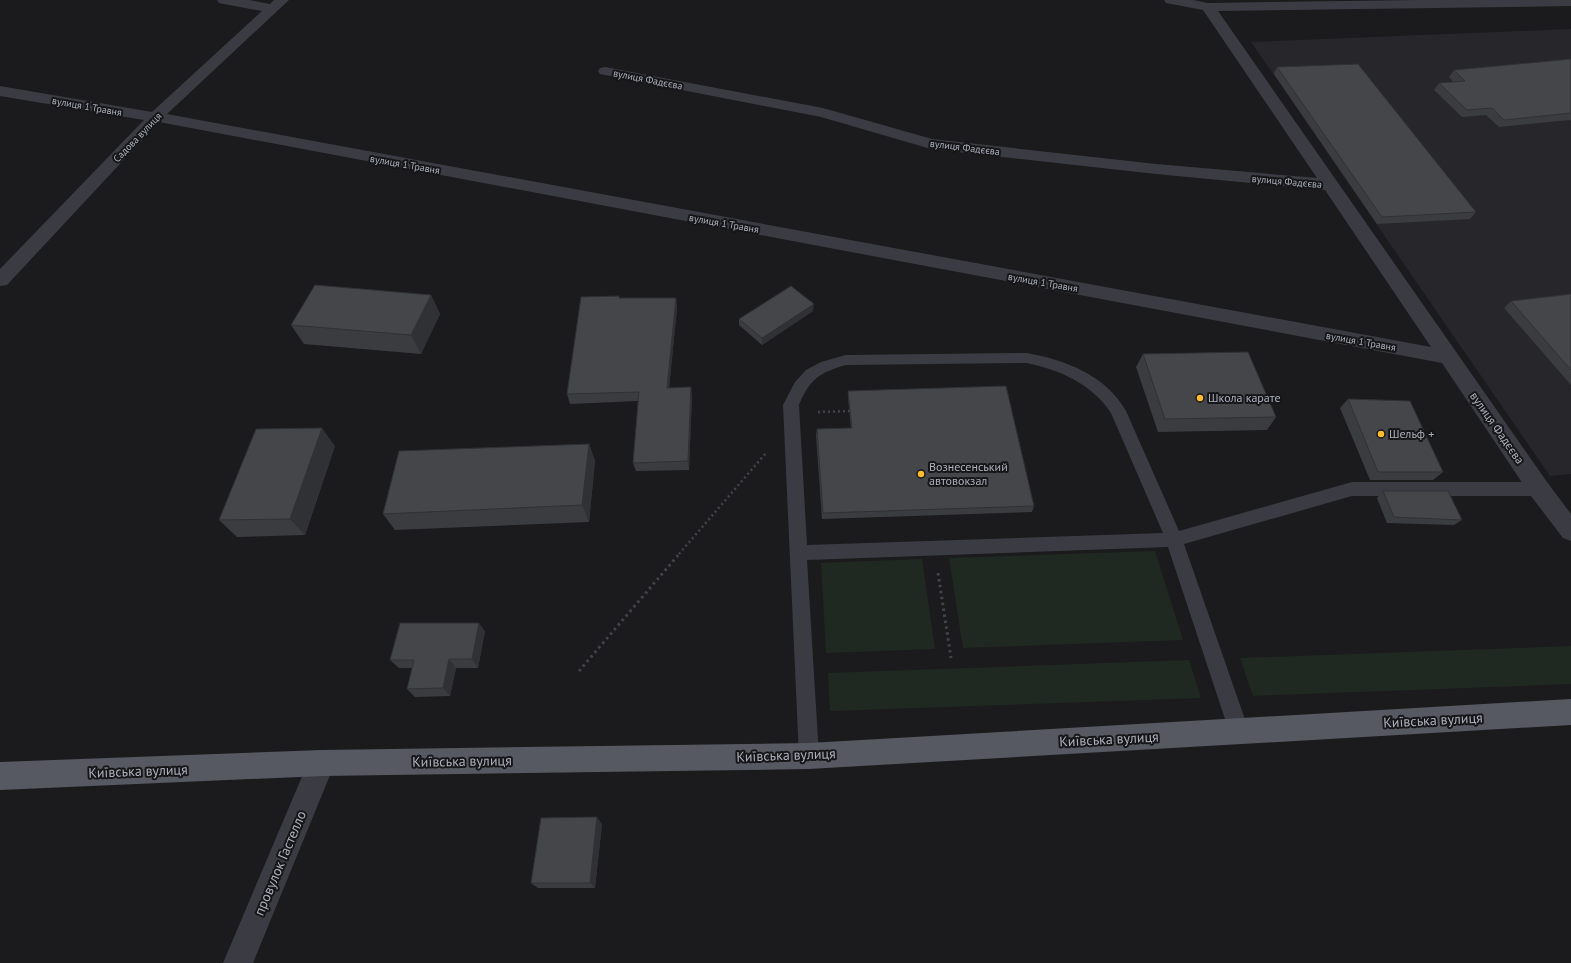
<svg xmlns="http://www.w3.org/2000/svg" width="1571" height="963" viewBox="0 0 1571 963" font-family="'PT Sans',sans-serif">
	<style>
		.built { fill: #27262b }
		.green { fill: #202921 }
		.lines { fill: none; stroke-linecap: round; stroke-linejoin: round }
		.path-far1 { stroke: #41444a; stroke-width: 2.5; stroke-dasharray: 2 3; stroke-linecap: butt }
		.path { stroke: #41444a; stroke-width: 3; stroke-dasharray: 2.5 3.5; stroke-linecap: butt }
		.lane { fill: #3b3c43; fill-rule: evenodd }
		.street { fill: #3b3c43; fill-rule: evenodd }
		.primary { fill: #575962; fill-rule: evenodd }
		.wall { fill: #3b3c40 }
		.shaded-wall { fill: #303134 }
		.building { fill: #45464a; stroke: #303134 }
		.poi-dot { fill: #ffbc31; stroke: #161618; stroke-width: 1.5 }
		.labels { text-anchor: middle; stroke-width: 4; stroke-linejoin: round; paint-order: stroke }
		.far-street-label { font-size: 10px; fill: #acb1be; stroke: #161618 }
		.poi-label { font-size: 12px; fill: #acb1be; stroke: #161618; text-anchor: start }
		.street-label { font-size: 12px; fill: #acb1be; stroke: #161618 }
		.near-street-label { font-size: 14px; fill: #acb1be; stroke: #161618 }
	</style>
	<rect width="100%" height="100%" fill="#1b1b1d"/>
	<path class="built" d="M1571 29V474L1550 476 1251 42Z"/>
	<path class="green" d="M1155 551 1183 640 963 648 949 558Z
		M922 559 935 649 826 653 821 563Z
		M1571 646V684L1253 696 1240 658Z
		M1189 660 1201 698 830 711 828 673Z"/>
	<g class="lines">
		<path class="path-far1" d="M818 412 851 411
			M679 554 766 453"/>
		<path class="path" d="M938 573 951 658
			M579 671 680 553"/>
		<path class="lane" d="M1027 353C1065 360 1106 375 1126 411L1179 531 1352 482H1539L1545 484 1547 489 1545 494 1539 496H1352L1184 544 1249 731 1246 738 1239 741 1232 738 1229 731 1168 547 807 560 819 756 816 763 809 766 802 763 799 756 783 405 795 382 806 370 821 362 846 355ZM1027 363C1060 370 1092 384 1111 413L1163 533 807 545 799 405C809 380 820 372 846 365Z"/>
		<path class="street" d="M217 0H249L270 4 274 0H289L167 114 1431 347 1325 190 1156 174 931 149 821 117 605 75 600 74 598 71 600 68 605 67 823 108 932 139 1156 164 1317 178 1203 10 1166 3 1164 0H1193L1208 3 1418 0H1571V6L1218 11 1547 482 1571 514V541L1563 538 1531 496 1442 363 159 122 7 285 0 286V269L144 120 0 96V86L152 112 262 11 224 4 219 3Z
			M322 750 332 753 335 763 253 963H223L312 753Z"/>
		<path class="primary" d="M1571 699V725L809 769 322 776 0 790V762L322 750 809 743Z"/>
	</g>
	<path class="wall" d="M1571 59V121L1570 120 1499 127 1486 115 1462 117 1434 90 1439 83 1453 82 1449 77 1454 70Z
		M1277 67 1476 212 1470 219 1377 224 1274 74Z
		M1571 294V385L1504 308 1511 301Z
		M431 295 440 314 421 354 304 344 291 325Z
		M620 298H676L677 308 669 388 692 396 689 470 636 471 633 463 638 401 570 404 567 394Z
		M813 311 762 345 739 325V319Z
		M1143 354 1276 417 1267 430 1158 432 1136 367Z
		M848 391 1034 506 1032 512 822 519 816 435 817 429 851 428 848 398Z
		M1348 399 1443 472 1433 480H1370L1340 408Z
		M589 444 595 461 589 522 395 530 383 514Z
		M335 446 305 535 237 537 219 520Z
		M1383 491 1462 520 1454 525 1387 523 1377 498Z
		M485 631 478 668H456L450 696 415 697 407 689 412 668H399L390 660Z
		M602 824 595 888H538L531 883Z"/>
	<path class="shaded-wall" d="M431 295 440 314 421 354 411 335Z
		M676 298 677 308 668 397 667 388Z
		M814 304 813 311 762 345V338Z
		M691 387 692 396 689 470 688 461Z
		M322 428 335 446 305 535 290 519Z
		M589 444 595 461 589 522 582 505Z
		M479 623 485 631 478 668 472 659Z
		M449 659 456 668 450 696 443 688Z
		M597 817 602 824 595 888 590 883Z"/>
	<path class="building" d="M1571 59V113L1504 120 1492 108 1467 110 1439 83 1465 81 1454 70Z
		M1358 64 1476 212 1382 217 1277 67Z
		M315 285 431 295 411 335 291 325Z
		M791 286 814 304 762 338 739 319Z
		M1571 294V370L1511 301Z
		M619 296V298H676L667 388 691 387 688 461 633 463 639 392 567 394 581 297Z
		M1248 352 1276 417 1165 419 1143 354Z
		M1006 386 1034 506 823 513 817 429 852 428 848 391Z
		M1348 399 1410 401 1443 472H1378Z
		M322 428 290 519 219 520 256 429Z
		M589 444 582 505 383 514 399 451Z
		M1383 491H1448L1462 520 1394 517Z
		M400 623H479L472 659H449L443 688 407 689 414 660H390Z
		M597 817 590 883H531L541 818Z"/>
	<g class="poi-dot">
		<circle cx="1200" cy="398" r="4"/>
		<circle cx="1381" cy="434" r="4"/>
		<circle cx="921" cy="474" r="4"/>
	</g>
	<g class="labels">
		<g class="far-street-label">
			<text transform="translate(648 79) rotate(11)" y="4">вулиця Фадєєва</text>
			<text transform="translate(87 106) rotate(10)" y="4">вулиця 1 Травня</text>
			<text transform="translate(137 137) rotate(-46)" y="4">Садова вулиця</text>
			<text transform="translate(965 147) rotate(7)" y="4">вулиця Фадєєва</text>
			<text transform="translate(405 164) rotate(10)" y="4">вулиця 1 Травня</text>
			<text transform="translate(1287 181) rotate(5)" y="4">вулиця Фадєєва</text>
			<text transform="translate(724 223) rotate(10)" y="4">вулиця 1 Травня</text>
			<text transform="translate(1043 282) rotate(10)" y="4">вулиця 1 Травня</text>
			<text transform="translate(1361 341) rotate(10)" y="4">вулиця 1 Травня</text>
		</g>
		<g class="poi-label">
			<text x="1208" y="402">Школа карате</text>
			<text x="1389" y="438">Шельф +</text>
			<text x="929" y="471">Вознесенський<tspan x="929" dy="14">автовокзал</tspan></text>
		</g>
		<g class="street-label">
			<text transform="translate(1497 428) rotate(55)" y="4">вулиця Фадєєва</text>
		</g>
		<g class="near-street-label">
			<text transform="translate(1433 720) rotate(-3)" y="5">Київська вулиця</text>
			<text transform="translate(1109 739) rotate(-3)" y="5">Київська вулиця</text>
			<text transform="translate(786 755) rotate(-2)" y="5">Київська вулиця</text>
			<text transform="translate(462 761) rotate(-1)" y="5">Київська вулиця</text>
			<text transform="translate(138 771) rotate(-2)" y="5">Київська вулиця</text>
			<text transform="translate(280 863) rotate(-67)" y="5">провулок Гастелло</text>
		</g>
	</g>
</svg>
